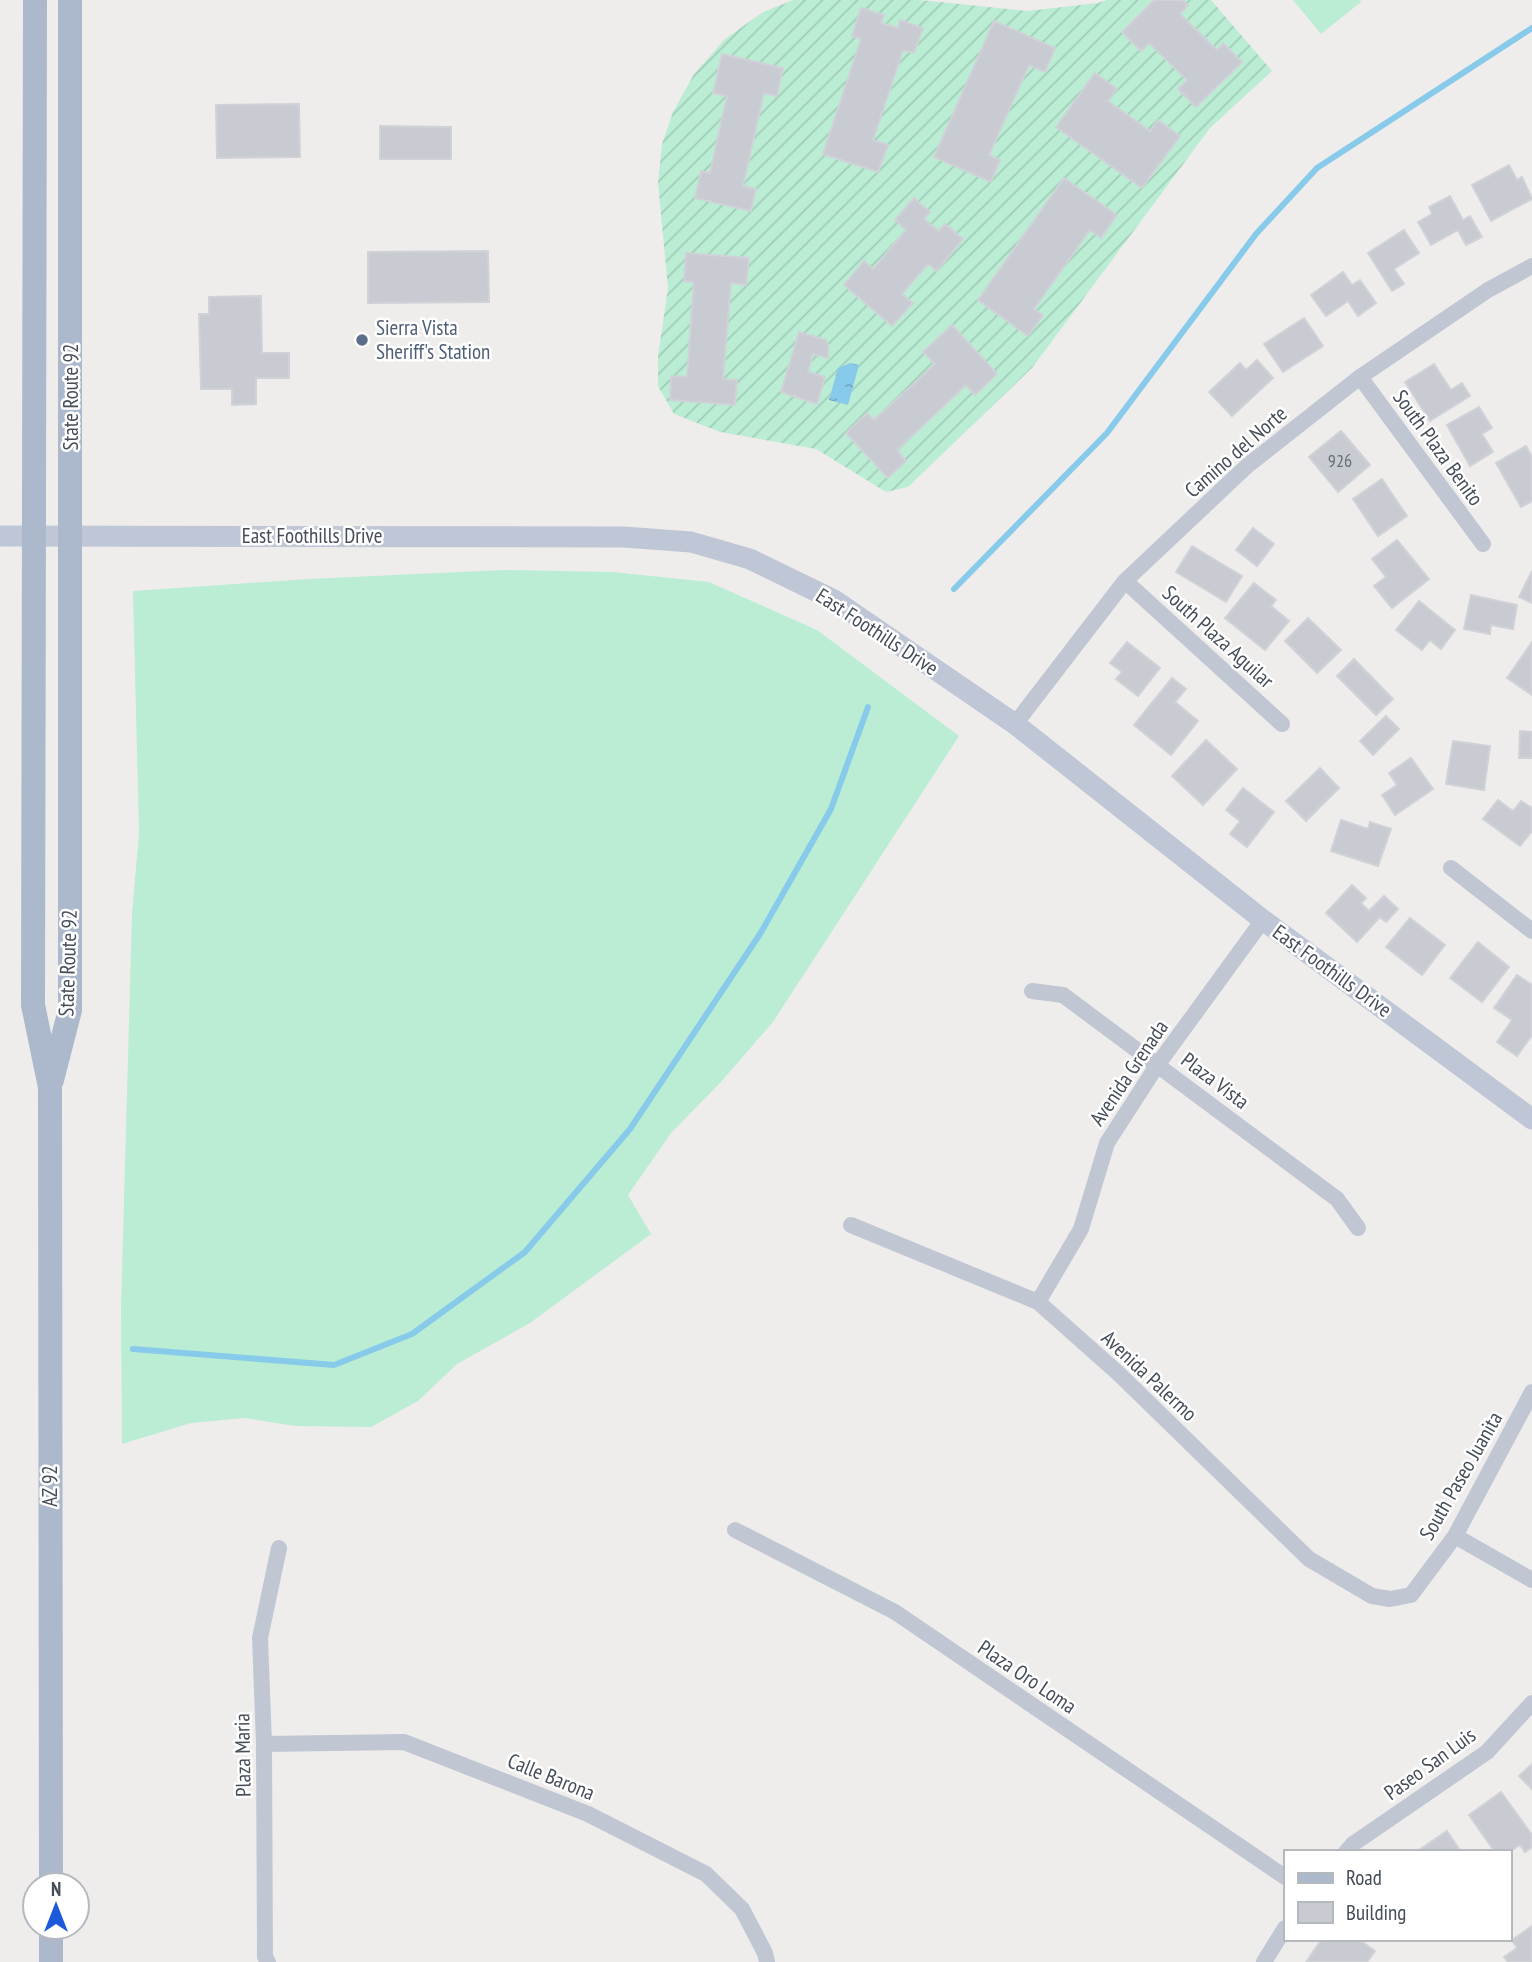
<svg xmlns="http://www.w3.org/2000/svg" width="1532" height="1962" viewBox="0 0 1532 1962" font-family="'PT Sans Narrow',sans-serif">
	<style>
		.grass { fill: #baedd4 }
		.garden { fill: url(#garden-furrows) }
		.water { fill: url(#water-ripples) }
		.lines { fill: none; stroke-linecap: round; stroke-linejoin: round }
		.stream { stroke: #88caea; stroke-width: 6 }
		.building { fill: #c9cbd2; stroke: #d0d2d8; stroke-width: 2 }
		.street { stroke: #c0c7d2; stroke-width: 16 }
		.secondary { stroke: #bfc7d6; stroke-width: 21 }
		.primary { stroke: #acb8cb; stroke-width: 24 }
		.service-dot { fill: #5c6f8a; stroke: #fff; stroke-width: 2.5 }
		.labels { text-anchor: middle; stroke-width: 5; stroke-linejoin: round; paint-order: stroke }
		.number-label { font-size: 18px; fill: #666c77 }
		.service-label { font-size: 21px; fill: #4e5e75; stroke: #fff; text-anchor: start }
		.street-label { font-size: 21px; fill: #454d59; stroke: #fff }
	</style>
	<defs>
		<pattern id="garden-furrows" width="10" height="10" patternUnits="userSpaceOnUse" patternTransform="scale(1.75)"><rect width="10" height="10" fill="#baedd4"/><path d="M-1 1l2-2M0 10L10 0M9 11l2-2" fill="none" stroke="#a1cdb8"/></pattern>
		<pattern id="water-ripples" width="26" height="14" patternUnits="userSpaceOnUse" patternTransform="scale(1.75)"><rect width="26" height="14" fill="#88caea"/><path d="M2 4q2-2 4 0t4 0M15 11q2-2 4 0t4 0" fill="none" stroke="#71a6c1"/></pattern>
	</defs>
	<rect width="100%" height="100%" fill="#efedec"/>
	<path class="grass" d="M1293 0H1360L1361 2 1321 34Z
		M504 570 613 572 709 582 817 630 959 736 773 1022 720 1083 671 1133 628 1195 651 1234 530 1323 457 1364 418 1401 371 1427 295 1426 245 1418 191 1423 122 1444 121 1308 132 914 139 833 133 591 309 579Z"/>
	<path class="garden" d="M793 0H920L1028 11 1098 3 1107 0H1211L1272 71 1210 128 1032 368 908 487 886 492 816 449 720 432 674 414 658 386V356L668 288 658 183 662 144 673 112 694 74 725 39 763 12Z"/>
	<path class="water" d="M850 363 859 365 848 405 829 400 838 368Z"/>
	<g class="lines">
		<path class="stream" d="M954 589 1107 433 1256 234 1317 168 1532 28
			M133 1349 334 1365 412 1334 525 1252 630 1129 760 934 831 809 868 707"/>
	</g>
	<path class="building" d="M1154 0H1183L1188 5 1180 14 1217 50 1223 43 1242 62 1196 107 1178 89 1187 80 1149 43 1141 51 1122 32Z
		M861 8 884 15 881 23 898 28 900 20 923 28 914 53 903 50 873 140 888 145 878 172 823 154 861 39 852 36Z
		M994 21 1055 48 1045 72 1029 65 989 155 1000 160 991 182 934 157Z
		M722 54 783 68 777 96 764 93 743 186 756 189 751 211 695 198 701 171 710 173 727 96 713 93Z
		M1095 73 1117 89 1108 101 1150 131 1158 120 1180 136 1142 188 1056 127Z
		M299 104 300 157 217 158 216 105Z
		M380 126 451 127V159H380Z
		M1509 165 1517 180 1522 177 1532 199 1491 221 1472 185Z
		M1064 178 1117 215 1101 238 1090 230 1034 309 1043 315 1028 336 978 300Z
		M1450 196 1463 220 1470 216 1482 237 1466 245 1458 230 1431 245 1418 222 1432 214 1429 207Z
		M914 198 930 212 924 219 939 231 945 224 963 239 937 271 928 264 902 294 913 303 892 326 844 285 864 261 873 269 906 230 895 220Z
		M1404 230 1419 253 1394 269 1404 284 1392 291 1368 253Z
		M488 251 489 302 368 303V252Z
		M686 253 749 258 746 285 731 283 723 379 737 380 735 405 670 400 671 376 687 377 694 282 684 281Z
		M1343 272 1352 285 1360 280 1376 303 1358 316 1348 301 1326 316 1311 295Z
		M261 296 262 353H289V378H256V404L232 405V389H201L199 314H209V297Z
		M1304 318 1323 346 1283 372 1264 344Z
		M952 325 997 374 975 395 966 385 897 450 906 461 888 478 846 433 867 413 874 420 935 364 923 352Z
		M799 332 826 340 828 345V358L813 354 808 372 825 377 817 404 781 392Z
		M1257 360 1273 378 1232 416 1209 392 1240 363 1246 370Z
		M1434 364 1451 390 1462 383 1470 396 1430 421 1405 382Z
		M1479 407 1492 428 1482 434 1493 452 1470 466 1447 425Z
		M1341 431 1370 465 1338 492 1309 457Z
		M1526 446 1532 457V501L1521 507 1496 463Z
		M1382 479 1407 516 1378 536 1353 499Z
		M1253 528 1274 544 1257 566 1236 550Z
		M1397 540 1429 579 1392 608 1374 586 1386 577 1372 559Z
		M1192 546 1242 576 1226 602 1176 572Z
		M1532 571V603L1519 597Z
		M1254 583 1276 600 1271 606 1289 621 1265 650 1225 618Z
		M1471 595 1517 605 1513 629 1491 625 1490 634 1464 629Z
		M1419 601 1455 630 1441 649 1430 640 1422 650 1396 630Z
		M1308 618 1341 650 1317 673 1285 641Z
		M1127 642 1160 668 1138 696 1116 679 1122 672 1110 663Z
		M1532 642V695L1507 678Z
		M1354 659 1393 699 1376 715 1337 676Z
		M1172 678 1186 689 1175 702 1198 721 1171 755 1134 725Z
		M1386 716 1399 729 1373 755 1360 741Z
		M1520 731 1532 732V758H1519Z
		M1206 740 1237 769 1203 805 1172 776Z
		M1453 741 1490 746 1484 790 1446 784Z
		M1411 758 1433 789 1395 815 1382 795 1397 785 1389 773Z
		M1320 768 1339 788 1306 821 1286 801Z
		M1243 788 1274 812 1247 847 1230 834 1240 821 1226 810Z
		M1498 800 1513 811 1521 801 1532 808V831L1520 846 1483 819Z
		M1341 820 1368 829 1370 822 1391 829 1378 866 1331 851Z
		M1352 885 1366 898 1361 903 1369 911 1384 896 1398 909 1386 922 1380 917 1357 942 1326 913Z
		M1410 918 1445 945 1422 975 1386 947Z
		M1478 942 1509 967 1482 1002 1450 978Z
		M1517 975 1532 985V1035L1517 1056 1497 1042 1512 1020 1494 1008Z
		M1532 1764V1789L1519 1776Z
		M1501 1792 1532 1835V1847L1525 1852 1520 1845 1509 1852H1495L1469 1815Z
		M1447 1831 1461 1852H1416Z
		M1532 1926V1962H1508L1504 1957 1517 1948 1512 1940Z
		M1322 1939H1358L1375 1951 1367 1962H1306Z"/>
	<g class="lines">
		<path class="street" d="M1360 377 1483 544
			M1125 581 1282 724
			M1015 724 1125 581 1247 466 1360 377 1488 290 1532 266
			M1451 868 1532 931
			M1032 991 1063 995 1337 1199 1358 1228
			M851 1225 1038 1302 1118 1373 1309 1559 1372 1596 1390 1599 1411 1595 1455 1536 1532 1392
			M1038 1302 1081 1229 1107 1143 1158 1064 1263 920
			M735 1530 895 1612 1285 1877
			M1455 1536 1532 1580
			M264 1744 404 1742 588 1814 706 1874 742 1909 765 1953 767 1962
			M1346 1852 1353 1844 1487 1752 1532 1703
			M268 1962 265 1957 264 1744 260 1638 279 1548
			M1264 1962 1285 1928"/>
		<path class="secondary" d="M0 536 624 537 691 542 750 559 834 600 1015 724 1263 920 1532 1119"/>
		<path class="primary" d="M35 0 33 1005 50 1087 51 1885
			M52 1080 70 1010V0
			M51 1927V1962"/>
	</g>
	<circle class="service-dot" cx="362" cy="340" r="7"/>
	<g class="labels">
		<g class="number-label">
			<text x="1340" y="467">926</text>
		</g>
		<g class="service-label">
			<text x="376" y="335">Sierra Vista<tspan x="376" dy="24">Sheriff's Station</tspan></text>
		</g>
		<g class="street-label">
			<text transform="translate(71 397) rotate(-90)" y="7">State Route 92</text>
			<text transform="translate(1438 448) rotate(54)" y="7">South Plaza Benito</text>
			<text transform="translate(1236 452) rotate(-41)" y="7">Camino del Norte</text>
			<text x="312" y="543">East Foothills Drive</text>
			<text transform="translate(877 632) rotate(33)" y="7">East Foothills Drive</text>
			<text transform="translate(1218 637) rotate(42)" y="7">South Plaza Aguilar</text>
			<text transform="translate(68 963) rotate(-88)" y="7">State Route 92</text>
			<text transform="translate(1332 971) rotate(36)" y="7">East Foothills Drive</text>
			<text transform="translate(1129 1073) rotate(-56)" y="7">Avenida Grenada</text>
			<text transform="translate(1215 1081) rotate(37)" y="7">Plaza Vista</text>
			<text transform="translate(1149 1376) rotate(43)" y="7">Avenida Palermo</text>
			<text transform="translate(1461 1476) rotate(-60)" y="7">South Paseo Juanita</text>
			<text transform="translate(50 1486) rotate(-90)" y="7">AZ 92</text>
			<text transform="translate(1027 1677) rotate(34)" y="7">Plaza Oro Loma</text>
			<text transform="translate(243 1755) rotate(-91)" y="7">Plaza Maria</text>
			<text transform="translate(1430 1764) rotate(-36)" y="7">Paseo San Luis</text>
			<text transform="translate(551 1777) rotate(22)" y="7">Calle Barona</text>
		</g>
	</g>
	<rect x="1284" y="1850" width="228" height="91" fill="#ffffff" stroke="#b5b8bd" stroke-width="2"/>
	<rect x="1298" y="1873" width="35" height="10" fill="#acb8cb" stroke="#b5b8bd" stroke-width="2"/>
	<text x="1346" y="1885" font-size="21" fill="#454d59">Road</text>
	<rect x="1298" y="1902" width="35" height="21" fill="#c9cbd2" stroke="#b5b8bd" stroke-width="2"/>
	<text x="1346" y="1920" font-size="21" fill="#454d59">Building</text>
	<g transform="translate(56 1906)"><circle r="33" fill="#ffffff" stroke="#b5b8bd" stroke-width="2"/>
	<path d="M0-5L12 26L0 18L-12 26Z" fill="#1c59da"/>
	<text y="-10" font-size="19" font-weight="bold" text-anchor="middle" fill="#454d59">N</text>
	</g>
</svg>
